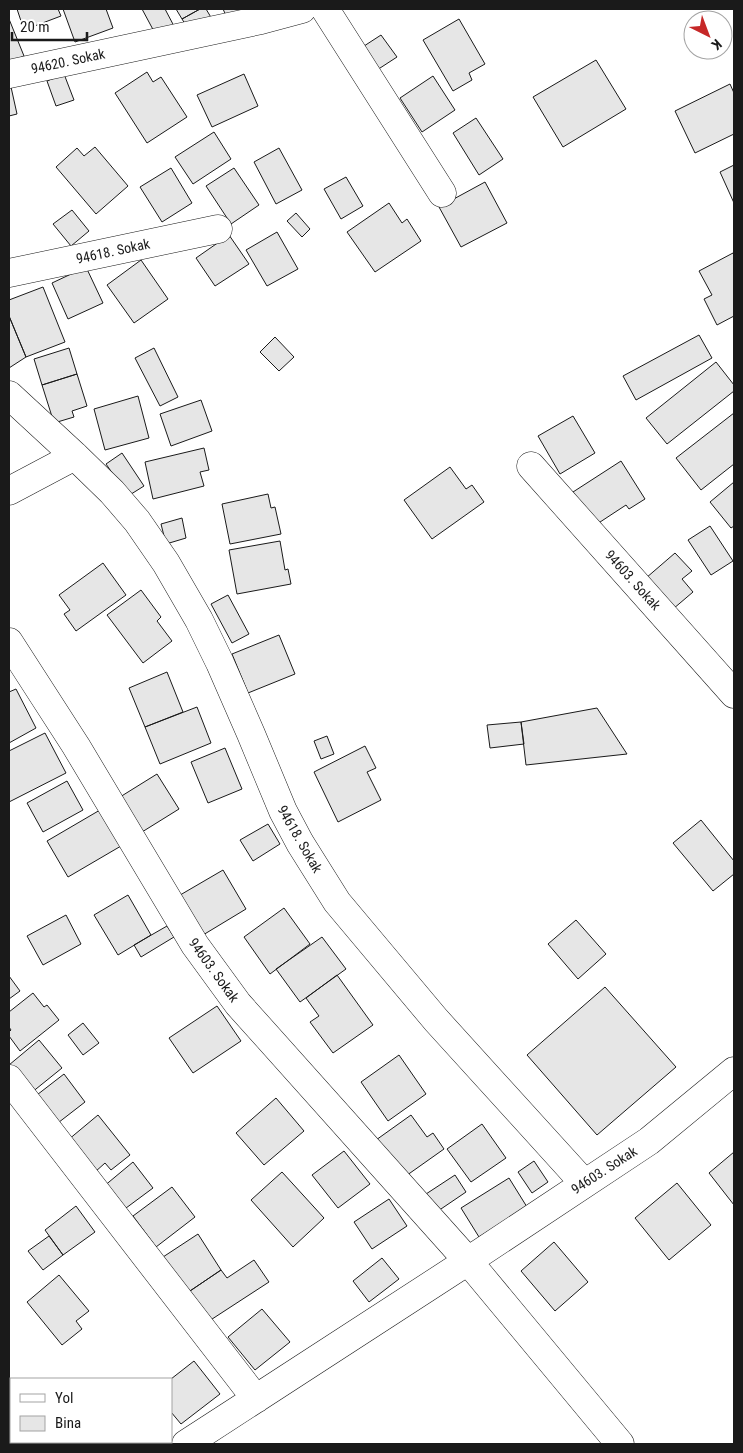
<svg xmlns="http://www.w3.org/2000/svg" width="743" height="1453" viewBox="0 0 743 1453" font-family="'Roboto Condensed',sans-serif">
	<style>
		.building { fill: #e6e6e6; stroke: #1a1a1a }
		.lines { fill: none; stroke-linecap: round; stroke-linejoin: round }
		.minor-casing { stroke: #1a1a1a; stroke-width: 29 }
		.minor { stroke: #fff; stroke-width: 28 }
		.labels { text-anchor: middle; stroke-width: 4; stroke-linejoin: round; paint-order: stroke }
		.street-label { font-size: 14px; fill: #1a1a1a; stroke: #fff }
	</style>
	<rect width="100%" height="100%" fill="#fff"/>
	<path class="building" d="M17 9H58L61 16 24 30Z
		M63 9H106L113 28 75 42Z
		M142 9H165L175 28 157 37Z
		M176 9H200L182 19Z
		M200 9H206L212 19 190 32 182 19Z
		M223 9H261L229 22Z
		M9 19 24 56 9 63Z
		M459 19 485 64 469 73 472 80 453 91 423 40Z
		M381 35 397 57 377 70 361 48Z
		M596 60 626 109 563 147 533 97Z
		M147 72 153 82 161 77 187 117 147 143 115 93Z
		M64 74 74 100 56 106 47 81Z
		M244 74 258 106 212 127 197 95Z
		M433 76 455 110 422 132 400 98Z
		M730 84 734 93V134L695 153 675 111Z
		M9 87H11L17 114 9 116Z
		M476 118 503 159 479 175 453 133Z
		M214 132 231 159 193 184 175 157Z
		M95 147 128 186 96 214 56 167 77 148 84 156Z
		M279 148 302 190 276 204 254 162Z
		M734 165V203L720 172Z
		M171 168 192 203 162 222 140 187Z
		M234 168 259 205 231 224 206 186Z
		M346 177 363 206 341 219 324 189Z
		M485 182 507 223 461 247 439 207Z
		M389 203 402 223 407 219 421 241 375 272 347 232Z
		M72 210 89 231 71 246 53 224Z
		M296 213 310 229 302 237 287 221Z
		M277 232 298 269 267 286 246 250Z
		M229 235 249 264 215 286 196 258Z
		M733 253 734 256V316L717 325 704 299 712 295 699 271Z
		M141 260 168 299 134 323 107 285Z
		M86 267 103 303 68 319 52 283Z
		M43 287 65 342 26 357 9 316V300Z
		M9 316 26 357 9 368Z
		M699 335 712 358 636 400 623 376Z
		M275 337 294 357 279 371 260 352Z
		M69 348 77 374 42 385 34 359Z
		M154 348 178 397 160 406 135 358Z
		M716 362 734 385V391L667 444 646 418Z
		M77 374 87 406 72 411 74 417 54 423 42 385Z
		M138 396 149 438 105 450 94 409Z
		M201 400 212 431 171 446 160 414Z
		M734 413V464L701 490 676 458Z
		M573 416 595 453 560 474 538 436Z
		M204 448 209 470 200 472 204 486 153 499 145 462Z
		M122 453 144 486 128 496 106 464Z
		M621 461 645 499 629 509 626 505 594 526 573 492Z
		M450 467 466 489 472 485 484 502 432 539 404 500Z
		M734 482V526L731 528 710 502Z
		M268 494 271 508 275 507 281 534 230 544 222 504Z
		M182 518 186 538 166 544 161 524Z
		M710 526 733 561 711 575 688 540Z
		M280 541 285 570 288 569 291 584 237 594 229 550Z
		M675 553 692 571 682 579 693 592 673 609 646 578Z
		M103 563 126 595 76 631 64 614 70 610 59 595Z
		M141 590 161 617 157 621 172 641 143 663 107 615Z
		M228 595 249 634 232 643 211 604Z
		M279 635 295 674 248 693 232 654Z
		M167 672 183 712 145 727 129 688Z
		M16 689 36 728 9 743V692Z
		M197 707 211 743 160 764 145 727Z
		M597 708 627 754 526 765 521 722Z
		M521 722 524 744 490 748 487 725Z
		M45 733 66 773 9 802V751Z
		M327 736 334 754 321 759 314 741Z
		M365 746 376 768 367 772 381 800 338 822 314 772Z
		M225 748 242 789 208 803 191 762Z
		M157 774 179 809 142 832 120 797Z
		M67 781 83 810 43 832 27 803Z
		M100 810 121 846 68 877 47 841Z
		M701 820 734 861V874L713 891 673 843Z
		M268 824 280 844 253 861 240 840Z
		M223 870 246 909 198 938 175 898Z
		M128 895 151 935 118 955 94 915Z
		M284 908 310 944 270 974 244 937Z
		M66 915 81 944 43 965 27 936Z
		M576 920 606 954 578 979 548 944Z
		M167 926 174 937 141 957 134 945Z
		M322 937 346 969 300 1002 276 969Z
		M337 975 373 1025 333 1053 310 1022 319 1016 306 998Z
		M9 976 20 991 9 999Z
		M605 987 676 1067 597 1135 527 1055Z
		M33 993 44 1007 47 1005 59 1020 20 1051 9 1036V1032L11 1030 9 1027V1012Z
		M217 1006 241 1041 193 1073 169 1038Z
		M83 1023 99 1043 83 1055 68 1035Z
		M39 1040 62 1068 31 1093 9 1065Z
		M399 1055 426 1094 388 1121 361 1082Z
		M64 1074 85 1102 54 1126 33 1098Z
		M276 1098 304 1131 264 1165 236 1133Z
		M98 1115 130 1155 111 1170 105 1163 95 1172 68 1140Z
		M411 1115 427 1137 433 1133 444 1149 403 1178 376 1140Z
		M482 1124 506 1158 471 1182 447 1149Z
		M344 1151 370 1184 338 1208 312 1175Z
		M734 1152V1205L709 1173Z
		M534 1161 548 1182 532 1193 518 1172Z
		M133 1162 153 1188 122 1211 103 1187Z
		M282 1172 324 1218 293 1247 251 1200Z
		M455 1175 466 1192 438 1211 426 1194Z
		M509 1178 527 1207 479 1237 461 1208Z
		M677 1183 711 1225 669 1260 635 1218Z
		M172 1187 195 1217 156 1247 133 1216Z
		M389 1199 407 1226 372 1249 354 1222Z
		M76 1206 95 1232 63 1255 45 1230Z
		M198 1234 221 1270 187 1293 163 1257Z
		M49 1236 63 1255 43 1270 28 1251Z
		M554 1242 588 1282 555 1311 521 1271Z
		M382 1258 399 1279 369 1302 353 1281Z
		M254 1260 269 1282 206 1323 187 1293 221 1270 227 1278Z
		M59 1275 89 1311 76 1321 82 1329 62 1345 27 1302Z
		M262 1309 290 1342 255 1370 228 1337Z
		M194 1361 220 1394 181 1424 171 1412V1379Z"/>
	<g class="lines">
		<defs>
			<path id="minor" d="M325 9 442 193
				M9 74 261 20 302 9
				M9 273 218 229
				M9 395 75 456 112 492 137 521 166 563 199 620 220 663 251 734 283 811 300 843 337 902 436 1020 584 1183
				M531 466 734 694
				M9 491 75 456
				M9 642 76 746 195 945 238 1004 468 1261 620 1444
				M9 1079 256 1399
				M186 1444 468 1261 649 1141 734 1071"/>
		</defs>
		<use href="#minor" class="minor-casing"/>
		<use href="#minor" class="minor"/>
	</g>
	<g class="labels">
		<g class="street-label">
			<text transform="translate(68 61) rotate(-12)" y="5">94620. Sokak</text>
			<text transform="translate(113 251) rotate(-12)" y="5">94618. Sokak</text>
			<text transform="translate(633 580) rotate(48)" y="5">94603. Sokak</text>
			<text transform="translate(300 839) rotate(60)" y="5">94618. Sokak</text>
			<text transform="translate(214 970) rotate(54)" y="5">94603. Sokak</text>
			<text transform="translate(604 1170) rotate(-33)" y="5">94603. Sokak</text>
		</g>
	</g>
	<rect width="743" height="1453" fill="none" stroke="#1a1a1a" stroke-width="20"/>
	<rect x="10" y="1378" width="162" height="65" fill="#ffffff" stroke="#a3a3a3"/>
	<rect x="20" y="1394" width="25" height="8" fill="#ffffff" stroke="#a3a3a3"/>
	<text x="55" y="1403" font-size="15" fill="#1a1a1a">Yol</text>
	<rect x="20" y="1416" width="25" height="15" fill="#e6e6e6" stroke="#a3a3a3"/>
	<text x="55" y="1428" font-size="15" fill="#1a1a1a">Bina</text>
	<g transform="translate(708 35) rotate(138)"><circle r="24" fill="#ffffff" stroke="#a3a3a3"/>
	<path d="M0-4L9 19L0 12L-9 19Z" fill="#c62828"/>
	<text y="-8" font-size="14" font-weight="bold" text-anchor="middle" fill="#1a1a1a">K</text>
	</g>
	<path d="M12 32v8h75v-8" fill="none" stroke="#1a1a1a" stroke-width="2.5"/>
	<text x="20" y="32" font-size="15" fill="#1a1a1a" stroke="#ffffff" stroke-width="4" paint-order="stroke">20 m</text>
</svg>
